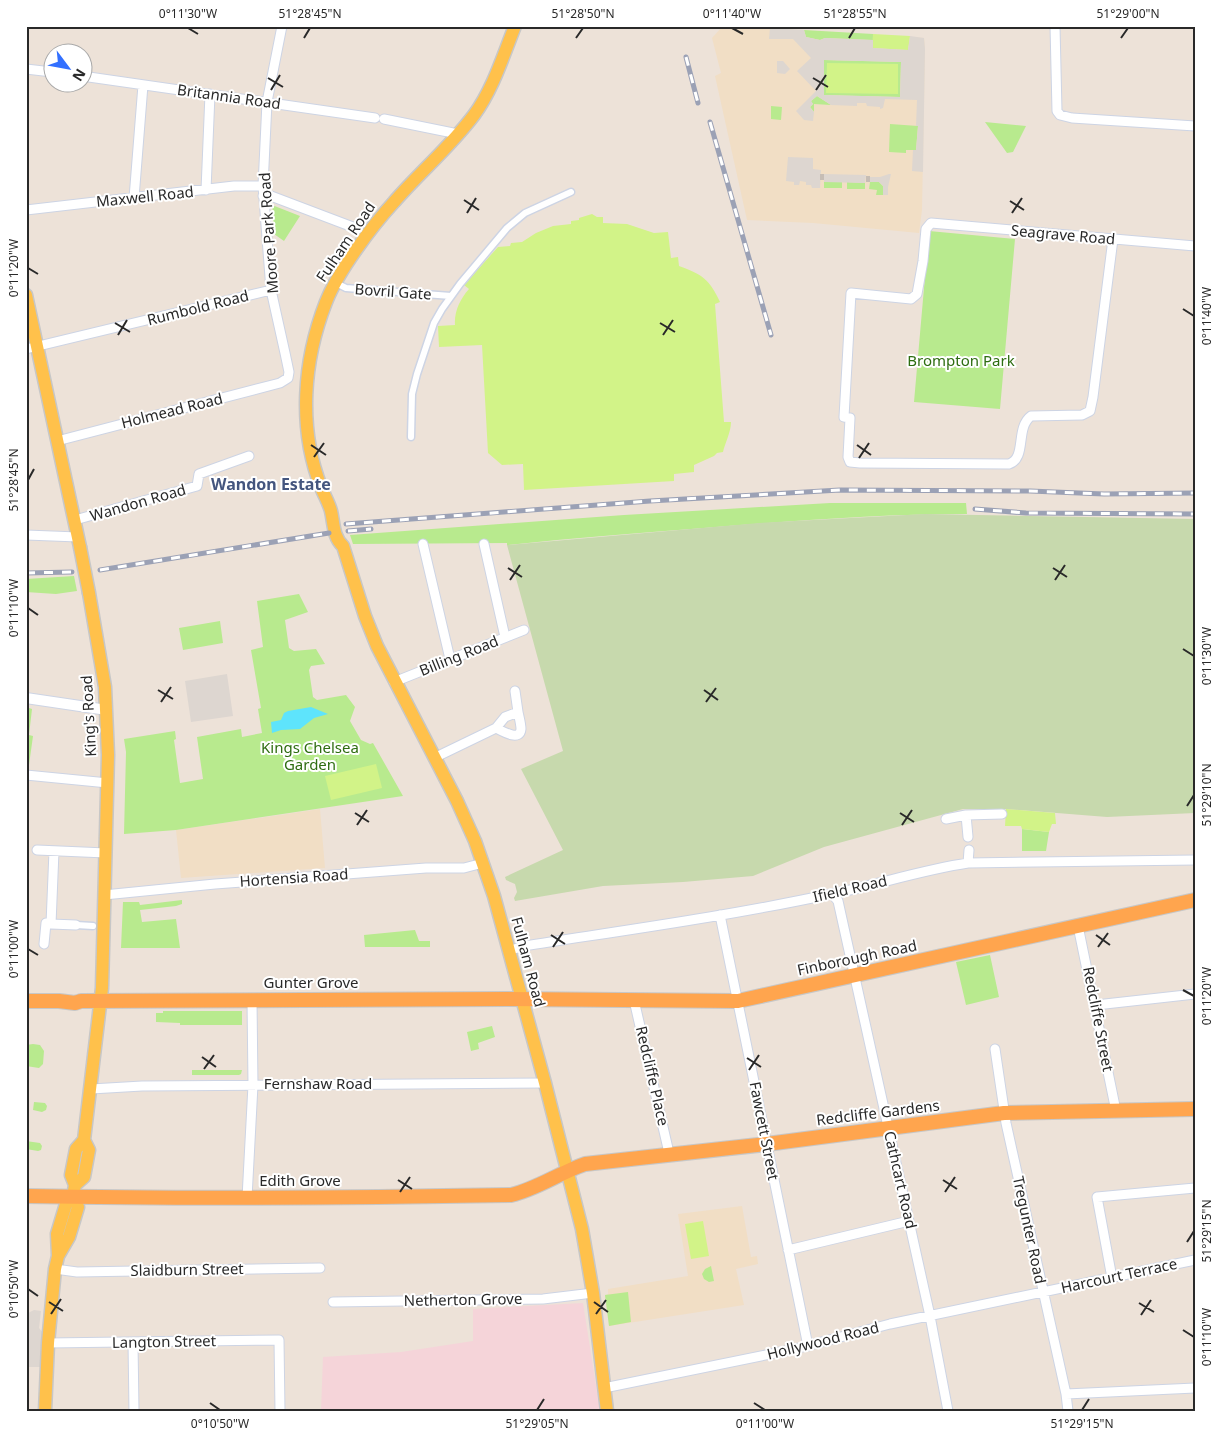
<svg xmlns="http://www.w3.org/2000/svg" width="1221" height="1437" viewBox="0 0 1221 1437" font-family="'Noto Sans',sans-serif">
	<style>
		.education { fill: #f1dec5 }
		.medical { fill: #f5d4d9 }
		.green { fill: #b8ea8e }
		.cemetery { fill: #c7d9ad }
		.pitch { fill: #d2f388 }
		.plaza { fill: #ddd6d0; fill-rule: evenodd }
		.water { fill: #5ee4fc }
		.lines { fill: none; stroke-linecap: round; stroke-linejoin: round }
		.pedestrian-tunnel { stroke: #c6bdb5; stroke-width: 6; stroke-dasharray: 6 3; stroke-linecap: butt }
		.pedestrian-casing { stroke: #cdd4e4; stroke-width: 9 }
		.minor-casing { stroke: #cdd4e4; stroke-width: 11 }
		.tertiary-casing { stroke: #cdd4e4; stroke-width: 12 }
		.primary-casing { stroke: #c7c7c7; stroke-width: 15 }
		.trunk-casing { stroke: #c7c7c7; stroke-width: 16 }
		.pedestrian { stroke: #fff; stroke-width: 6 }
		.minor { stroke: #fff; stroke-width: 9 }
		.tertiary { stroke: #fff; stroke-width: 10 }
		.primary { stroke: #ffc14b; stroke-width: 12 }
		.trunk { stroke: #ffa54e; stroke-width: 14 }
		.rail-casing { stroke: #9ba1b5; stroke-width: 5 }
		.rail { stroke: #fff; stroke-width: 3; stroke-dasharray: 9; stroke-linecap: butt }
		.primary-bridge-casing { stroke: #c7c7c7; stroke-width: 15; stroke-linecap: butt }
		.primary-bridge { stroke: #ffc14b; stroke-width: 12 }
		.ticks { fill: none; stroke: #292929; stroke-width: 2 }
		.labels { text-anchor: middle; stroke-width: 4; stroke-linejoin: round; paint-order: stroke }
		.street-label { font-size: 15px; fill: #292929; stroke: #fff }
		.park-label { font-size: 15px; fill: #2e6d11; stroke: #fff }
		.neighbourhood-label { font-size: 16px; font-weight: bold; fill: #44557e; stroke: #fff }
		.neatline { fill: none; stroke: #292929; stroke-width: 2 }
		.ticks-label { font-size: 12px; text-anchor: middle; fill: #292929 }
	</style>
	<rect width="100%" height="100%" fill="#ede2d8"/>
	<path class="education" d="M734 26 924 38 925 49 922 210 919 233 813 223 747 220 715 76 721 73 712 38 721 28Z
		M320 809 325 868 181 878 176 830Z
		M742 1206 751 1257 757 1256 758 1264 736 1269 744 1305 609 1326 605 1295 608 1294V1289L688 1276 678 1214Z"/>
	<path class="medical" d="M583 1303 600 1411H321L323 1357 401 1352 473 1341V1309Z"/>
	<path class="green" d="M804 30 873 34V40L825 38 820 40 806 37Z
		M824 60 901 62 900 97 823 95Z
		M817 96 831 105 814 104V112L810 107 813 104 811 101Z
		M771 106 782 107 781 120 771 119Z
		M985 122 1026 126 1013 152 1007 153Z
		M890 124 918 126 916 150H906V153L889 152Z
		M824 182H842V188H824Z
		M847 182 865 183V189H847Z
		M870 182H879L883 186V195H876L877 190 869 189Z
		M272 205 300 216 284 241 274 234Z
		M929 231 1015 239 1000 409 914 402Z
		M830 503H966L967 514C879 514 792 521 704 528 639 533 573 538 507 545V543L353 544 350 535 624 515Z
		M74 576 77 591 56 594 26 592V579Z
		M299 594 308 612 285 620 289 648 294 651 316 649 325 664 311 666 309 670 313 697 317 700 346 695 355 707 350 721 361 740 370 744 373 743 403 796 176 830 124 834 126 752 124 739 175 731 176 739 174 740 180 783 203 779 197 737 241 729 242 737 262 733 258 709 261 708 251 650 263 647 257 601Z
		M220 621 223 643 183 650 179 628Z
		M26 707 32 709 29 735 33 736 29 765H26Z
		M1022 829 1049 832 1046 851H1022Z
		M182 900V904L176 906 140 910 142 922 176 919 180 948H121L123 902H139L140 905Z
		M415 930 419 941H430V947H365L364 935Z
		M990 955 999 997 966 1005 956 962Z
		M163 1011H242V1025H180V1023L156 1022V1013H163Z
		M492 1026 495 1037 478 1043 479 1049 471 1051 467 1032Z
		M33 1044 40 1045 44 1051 43 1064 39 1068 26 1066V1045Z
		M192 1070H242L241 1074 239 1075H192Z
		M34 1102 45 1103 47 1106 46 1110 42 1112 33 1110Z
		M26 1141 40 1143 42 1146 41 1150 38 1151 26 1149Z
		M711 1266 714 1281 709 1282 704 1279 702 1274 705 1269Z
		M628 1292 631 1322 609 1326 605 1295Z"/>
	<path class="cemetery" d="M925 514 1195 519V813L1107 817 1005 809H963L824 847 753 876 683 882 603 886 515 901 514 898 517 892 515 884 506 880 505 877 563 850 521 769 563 751 507 545 759 523Z"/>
	<path class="pitch" d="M873 34 910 36 908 50 872 48Z
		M827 63 898 64V94L826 93Z
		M592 214 597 217H603V223L627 224 654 233 668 232 671 258 678 257 679 266C702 274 710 280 720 302L715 304 724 422H731C731 432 725 443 723 452L717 453 714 456 694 465V472L674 474V481L524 490 523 464 502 465 488 453 482 345 439 347 438 326 455 325C454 312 460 299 469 289L464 285 498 247 510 246 511 243 522 242 536 233 553 226 571 224V221L579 220V218Z
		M376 764 382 788 331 800 325 776Z
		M1006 809 1055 813 1056 824H1052L1049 832 1022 829 1021 826H1005Z
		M703 1221 709 1256 691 1259 685 1224Z"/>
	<path class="plaza" d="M770 28 804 30 806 37 820 40 825 38 873 40V48L908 50 910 36 924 38 925 49 923 172 912 171 913 150H916L918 126H916L917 100 885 99 883 108 880 109V107L867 106 866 103H857V106L831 105 817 96 811 101 813 104 810 107 814 112 813 121 804 120 796 111 816 91 797 71 811 58 793 39H769ZM824 60 901 62 900 97 824 95Z
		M777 61H783L790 69 785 74 777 73Z
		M788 157 813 158V169L821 170 820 188H812L811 185H806V182L800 181 799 185H794V182L786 181Z
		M824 174 866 175 865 183 824 182Z
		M889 174H891L888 187V195H883V186L879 182H870V177H880Z
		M227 674 233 716 191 722 185 681Z
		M34 1310 41 1311 39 1328 43 1333 41 1367H26V1314Z"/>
	<path class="water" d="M311 707 328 714 314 718 300 729 281 730 272 733 271 722 281 720 284 713 288 711Z"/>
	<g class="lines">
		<path class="pedestrian-tunnel" d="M820 177H824
			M866 179H870"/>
		<defs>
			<path id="pedestrian" d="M336 283 346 288 451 296
				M411 437 412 394 417 374 434 323 442 309 460 284 507 228 525 213 571 192
				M76 925 93 926"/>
			<path id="minor" d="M1055 26 1057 111 1060 115 1072 118 1195 126
				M26 69 52 72
				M82 76 375 118
				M384 119 458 134
				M206 190 210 94
				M263 196H271L358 229
				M134 198 143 85
				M26 210 234 186H263
				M1113 239 1093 397 1090 411 1082 415 1031 416C1015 428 1027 458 1009 464L860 463 850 462 848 457 850 418 844 417 851 293 911 299 917 294 923 261 926 229 931 223 1195 246
				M26 349 271 290
				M57 441 280 383 288 378 289 372 285 353 271 290 263 186 267 102 282 26
				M75 520 197 486 199 474 249 456
				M26 535 78 537
				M423 544 450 659
				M484 544 505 637
				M394 682 524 630
				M496 728C502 731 520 742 521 729 521 724 519 717 518 712
				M436 757 496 728 505 717 518 712 515 691
				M26 775 108 783
				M946 819 966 815
				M968 837 966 815 1002 814
				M37 850 106 853
				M54 851 51 924 76 925
				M968 863 969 850
				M832 894 838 901 930 1316 948 1411
				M104 895 215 884 426 868H464L483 863
				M720 915 808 1346
				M1078 926 1116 1111
				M44 944 46 923 51 924
				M508 951 524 946C626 930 729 916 831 894 877 885 921 870 968 863L1195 860
				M634 1000 669 1153
				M1096 1005 1195 994
				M995 1049 1006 1123 1066 1394 1068 1411
				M91 1089 142 1086 545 1083
				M247 1198 253 1085 252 1000
				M788 1250 909 1221
				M55 1269 77 1272 320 1268
				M1112 1278 1097 1197 1195 1188
				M333 1302 543 1299 593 1293
				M133 1342 134 1411
				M48 1343 279 1340 280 1411
				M604 1388 795 1349 890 1324 1195 1260
				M1066 1394 1195 1388"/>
			<path id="tertiary" d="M26 698 107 710"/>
			<path id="primary" d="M515 26C503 56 493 89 474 115 450 147 420 172 394 202 372 226 338 271 326 302 303 361 298 428 321 487 324 495 329 503 331 511 334 524 333 537 343 546L365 616 377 646 457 801 475 841 494 896 545 1083 582 1229 593 1293 607 1411
				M26 295 80 547
				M75 1185 71 1175 76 1149 84 1140
				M58 1256 69 1237 78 1207 73 1197
				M45 1411 48 1343 55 1269 58 1256 57 1234 66 1204 73 1197 75 1185 84 1177 89 1150 84 1140 102 988 108 755 105 687 89 593"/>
			<path id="trunk" d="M26 1001H59L75 1003 81 1001 506 999 738 1001 1195 900
				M26 1196C188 1199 349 1198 511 1195 537 1189 559 1173 585 1164L767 1144 1004 1113 1195 1109"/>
		</defs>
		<use href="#pedestrian" class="pedestrian-casing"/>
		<use href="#minor" class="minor-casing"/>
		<use href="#tertiary" class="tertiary-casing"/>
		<use href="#primary" class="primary-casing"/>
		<use href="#trunk" class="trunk-casing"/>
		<use href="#pedestrian" class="pedestrian"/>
		<use href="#minor" class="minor"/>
		<use href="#tertiary" class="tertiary"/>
		<use href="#primary" class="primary"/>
		<use href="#trunk" class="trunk"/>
		<defs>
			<path id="rail" d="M686 57 698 103
				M710 122 771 335
				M975 509 1026 513 1195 514
				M346 524 650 501 840 490 1030 491 1104 494 1195 493
				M348 531 371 529
				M100 570 329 533
				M26 573 72 572"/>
		</defs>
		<use href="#rail" class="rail-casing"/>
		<use href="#rail" class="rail"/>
		<defs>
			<path id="primary-bridge" d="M80 547 89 593"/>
		</defs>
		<use href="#primary-bridge" class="primary-bridge-casing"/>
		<use href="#primary-bridge" class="primary-bridge"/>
	</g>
	<path class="ticks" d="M188 28 198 34M732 28 743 34M304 38 310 28M576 38 583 28M849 38 855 28M1121 38 1128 28M268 78 283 87M813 78 828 87M271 90 280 75M816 90 826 75M464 200 479 210M1010 201 1024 210M467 213 476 198M1012 213 1022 198M28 268 38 274M1183 309 1194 316M115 323 130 332M660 323 675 332M118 335 127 320M663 335 673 320M311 445 326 455M857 445 871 455M314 457 324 443M859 458 869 443M28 480 34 469M508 568 522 577M1053 568 1067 577M510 580 520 565M1055 580 1065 565M28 608 38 615M1183 649 1194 656M158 690 173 699M704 690 718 700M161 702 171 687M706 702 716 688M1187 806 1194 795M355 813 369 822M900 813 914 822M357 825 367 810M902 825 912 810M551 935 565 944M1096 935 1110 945M553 947 563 932M1098 947 1108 933M28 949 38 955M1183 990 1194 996M202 1057 216 1067M747 1058 761 1067M204 1069 214 1055M749 1070 759 1055M398 1180 412 1189M943 1180 957 1189M400 1192 410 1177M945 1192 955 1177M1187 1242 1194 1231M28 1289 38 1296M49 1302 63 1311M594 1302 608 1312M1139 1303 1154 1312M51 1314 61 1299M596 1314 606 1300M1141 1315 1151 1300M1183 1330 1194 1337M210 1403 220 1410M754 1403 765 1410M537 1410 544 1399M1082 1410 1089 1399"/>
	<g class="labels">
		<g class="street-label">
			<text transform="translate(229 97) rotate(8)" y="5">Britannia Road</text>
			<text transform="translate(145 197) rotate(-6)" y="5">Maxwell Road</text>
			<text transform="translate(269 233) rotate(-94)" y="5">Moore Park Road</text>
			<text transform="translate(1063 235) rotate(5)" y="5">Seagrave Road</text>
			<text transform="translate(346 242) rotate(-56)" y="5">Fulham Road</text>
			<text transform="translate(393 292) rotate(4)" y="5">Bovril Gate</text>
			<text transform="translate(198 308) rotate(-14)" y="5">Rumbold Road</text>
			<text transform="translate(172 411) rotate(-14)" y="5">Holmead Road</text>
			<text transform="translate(138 503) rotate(-16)" y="5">Wandon Road</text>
			<text transform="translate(459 656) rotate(-22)" y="5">Billing Road</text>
			<text transform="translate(89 716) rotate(-93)" y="5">King's Road</text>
			<text transform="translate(294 878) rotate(-4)" y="5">Hortensia Road</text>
			<text transform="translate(850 889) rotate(-13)" y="5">Ifield Road</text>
			<text transform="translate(857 958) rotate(-12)" y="5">Finborough Road</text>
			<text transform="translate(528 962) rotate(75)" y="5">Fulham Road</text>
			<text x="311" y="988">Gunter Grove</text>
			<text transform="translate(1098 1019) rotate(79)" y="5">Redcliffe Street</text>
			<text transform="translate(652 1076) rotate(77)" y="5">Redcliffe Place</text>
			<text x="318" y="1089">Fernshaw Road</text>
			<text transform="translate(878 1113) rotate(-7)" y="5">Redcliffe Gardens</text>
			<text transform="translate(764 1131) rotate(79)" y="5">Fawcett Street</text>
			<text transform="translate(900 1180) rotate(77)" y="5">Cathcart Road</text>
			<text x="300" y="1186">Edith Grove</text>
			<text transform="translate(1029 1230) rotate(78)" y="5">Tregunter Road</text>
			<text transform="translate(187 1270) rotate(-1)" y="5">Slaidburn Street</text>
			<text transform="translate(1119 1276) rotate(-12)" y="5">Harcourt Terrace</text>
			<text transform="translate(463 1300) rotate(-1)" y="5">Netherton Grove</text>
			<text transform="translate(823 1341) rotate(-14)" y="5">Hollywood Road</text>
			<text transform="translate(164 1342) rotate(-1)" y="5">Langton Street</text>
		</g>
		<g class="park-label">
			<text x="961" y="366">Brompton Park</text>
			<text x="310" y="753">Kings Chelsea<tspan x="310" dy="17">Garden</tspan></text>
		</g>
		<g class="neighbourhood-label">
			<text x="271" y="490">Wandon Estate</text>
		</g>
	</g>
	<rect width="1221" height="1437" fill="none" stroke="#ffffff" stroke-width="55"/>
	<g transform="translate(68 68) rotate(122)"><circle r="24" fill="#ffffff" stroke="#a9a9a9"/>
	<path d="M0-4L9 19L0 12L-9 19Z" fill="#3370ff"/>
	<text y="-8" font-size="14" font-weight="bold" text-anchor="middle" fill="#292929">N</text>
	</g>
	<rect x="28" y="28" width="1166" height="1382" class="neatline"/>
	<g class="ticks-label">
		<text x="188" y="18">0°11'30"W</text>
		<text x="310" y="18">51°28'45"N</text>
		<text x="583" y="18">51°28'50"N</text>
		<text x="732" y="18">0°11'40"W</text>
		<text x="855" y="18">51°28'55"N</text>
		<text x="1128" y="18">51°29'00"N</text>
		<text transform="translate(14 268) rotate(-90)" y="4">0°11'20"W</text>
		<text transform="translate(1207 316) rotate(-90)" y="4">0°11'40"W</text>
		<text transform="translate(14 480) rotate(-90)" y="4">51°28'45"N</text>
		<text transform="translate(14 608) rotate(-90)" y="4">0°11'10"W</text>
		<text transform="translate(1207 656) rotate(-90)" y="4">0°11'30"W</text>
		<text transform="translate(1207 795) rotate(-90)" y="4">51°29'10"N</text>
		<text transform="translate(14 949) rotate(-90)" y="4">0°11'00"W</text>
		<text transform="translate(1207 996) rotate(-90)" y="4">0°11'20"W</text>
		<text transform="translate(1207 1231) rotate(-90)" y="4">51°29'15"N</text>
		<text transform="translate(14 1289) rotate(-90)" y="4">0°10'50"W</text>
		<text transform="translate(1207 1337) rotate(-90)" y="4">0°11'10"W</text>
		<text x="220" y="1428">0°10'50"W</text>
		<text x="537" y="1428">51°29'05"N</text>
		<text x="765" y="1428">0°11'00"W</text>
		<text x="1082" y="1428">51°29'15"N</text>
	</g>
</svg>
